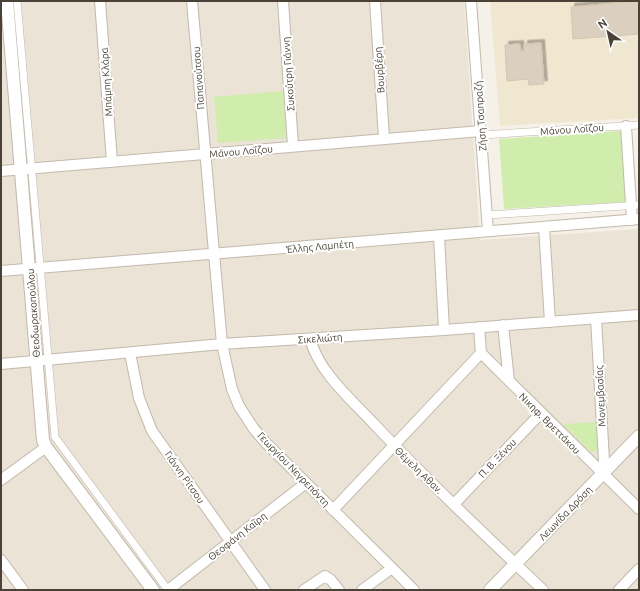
<svg xmlns="http://www.w3.org/2000/svg" width="640" height="591" viewBox="0 0 640 591" font-family="Ubuntu,sans-serif">
	<style>
		.residential { fill: #eae3d6 }
		.education { fill: #f0e7d1 }
		.green { fill: #d1edad }
		.building { fill: #dbd0bf; stroke: #d4c5af; filter: url(#shadow) }
		.lines { fill: none; stroke-linecap: round; stroke-linejoin: round }
		.pedestrian-casing { stroke: #c2b9aa; stroke-width: 8 }
		.minor-casing { stroke: #c2b9aa; stroke-width: 12 }
		.tertiary-casing { stroke: #c2b9aa; stroke-width: 14 }
		.pedestrian { stroke: #fff; stroke-width: 7 }
		.minor { stroke: #fff; stroke-width: 10 }
		.tertiary { stroke: #fff; stroke-width: 12 }
		.labels { text-anchor: middle; stroke-width: 4; stroke-linejoin: round; paint-order: stroke }
		.street-label { font-size: 10px; fill: #4a4236; stroke: #fff }
	</style>
	<defs>
		<filter id="shadow"><feDropShadow dx="3.5" dy="-3.5" stdDeviation="0" flood-color="#0004"/></filter>
	</defs>
	<rect width="100%" height="100%" fill="#f5f1e8"/>
	<path class="residential" d="M1 1H464L480 240 639 229V590H1Z"/>
	<path class="education" d="M490 1H639V118L500 126Z"/>
	<path class="green" d="M283 91 286 138 218 143 214 97Z
		M621 131 626 202 504 209 499 139Z
		M597 422 598 450 591 452 563 424Z"/>
	<path class="building" d="M636 1H639V34L573 39 571 7Z
		M541 43 544 84 529 85 528 79 507 81 505 45 520 44 521 51H524V44Z"/>
	<g class="lines">
		<defs>
			<path id="pedestrian" d="M17 1 55 437 168 590
				M481 135 639 125
				M487 215 639 205"/>
			<path id="minor" d="M100 1 112 162
				M192 1 222 344 232 389 239 406 254 429 265 442 414 590
				M283 1 293 146
				M375 1 384 138
				M471 1 488 231
				M626 126 632 220
				M1 171 481 131
				M544 227 550 322
				M439 236 444 330
				M1 271 639 219
				M596 318 604 461 602 474
				M503 325 509 381
				M479 327 481 353 639 509
				M310 339C320 374 351 399 375 425 429 482 486 536 543 590
				M130 353 139 398 152 431 265 590
				M1 364 222 344 444 330 639 315
				M1 480 46 447
				M454 504 541 413
				M333 510 481 353
				M1 560 23 590
				M168 590 306 483
				M304 590 325 576 331 580 339 590
				M362 590 392 568
				M619 590 639 569"/>
			<path id="tertiary" d="M7 1 43 440 46 447 153 590
				M490 590 639 436"/>
		</defs>
		<use href="#pedestrian" class="pedestrian-casing"/>
		<use href="#minor" class="minor-casing"/>
		<use href="#tertiary" class="tertiary-casing"/>
		<use href="#pedestrian" class="pedestrian"/>
		<use href="#minor" class="minor"/>
		<use href="#tertiary" class="tertiary"/>
	</g>
	<g class="labels">
		<g class="street-label">
			<text transform="translate(379 70) rotate(-94)" y="4">Βουρβέρη</text>
			<text transform="translate(288 74) rotate(-94)" y="4">Συκούτρη Γιάννη</text>
			<text transform="translate(198 78) rotate(-94)" y="4">Παπανούτσου</text>
			<text transform="translate(106 82) rotate(-94)" y="4">Μπάμπη Κλάρα</text>
			<text transform="translate(480 116) rotate(-94)" y="4">Ζήση Τσαπραζή</text>
			<text transform="translate(572 129) rotate(-4)" y="4">Μάνου Λοΐζου</text>
			<text transform="translate(241 151) rotate(-5)" y="4">Μάνου Λοΐζου</text>
			<text transform="translate(320 246) rotate(-5)" y="4">Έλλης Λαμπέτη</text>
			<text transform="translate(33 313) rotate(-94)" y="4">Θεοδωρακοπούλου</text>
			<text transform="translate(320 338) rotate(-4)" y="4">Σικελιώτη</text>
			<text transform="translate(600 396) rotate(-93)" y="4">Μονεμβασίας</text>
			<text transform="translate(550 423) rotate(45)" y="4">Νικηφ. Βρεττάκου</text>
			<text transform="translate(497 458) rotate(-46)" y="4">Π. Β. Ξένου</text>
			<text transform="translate(294 469) rotate(46)" y="4">Γεωργίου Νεγρεπόντη</text>
			<text transform="translate(419 470) rotate(44)" y="4">Θέμελη Αθαν.</text>
			<text transform="translate(185 477) rotate(55)" y="4">Γιάννη Ρίτσου</text>
			<text transform="translate(565 513) rotate(-46)" y="4">Λεωνίδα Δρόση</text>
			<text transform="translate(237 536) rotate(-38)" y="4">Θεοφάνη Καΐρη</text>
		</g>
	</g>
	<rect width="640" height="591" fill="none" stroke="#4a4236" stroke-width="4"/>
	<g transform="translate(608 32) rotate(326)" stroke="#ffffff" stroke-width="3" paint-order="stroke">
	<path d="M0-3L7 15L0 10L-7 15Z" fill="#4a4236"/>
	<text y="-6" font-size="11" font-weight="bold" text-anchor="middle" fill="#4a4236">N</text>
	</g>
</svg>
